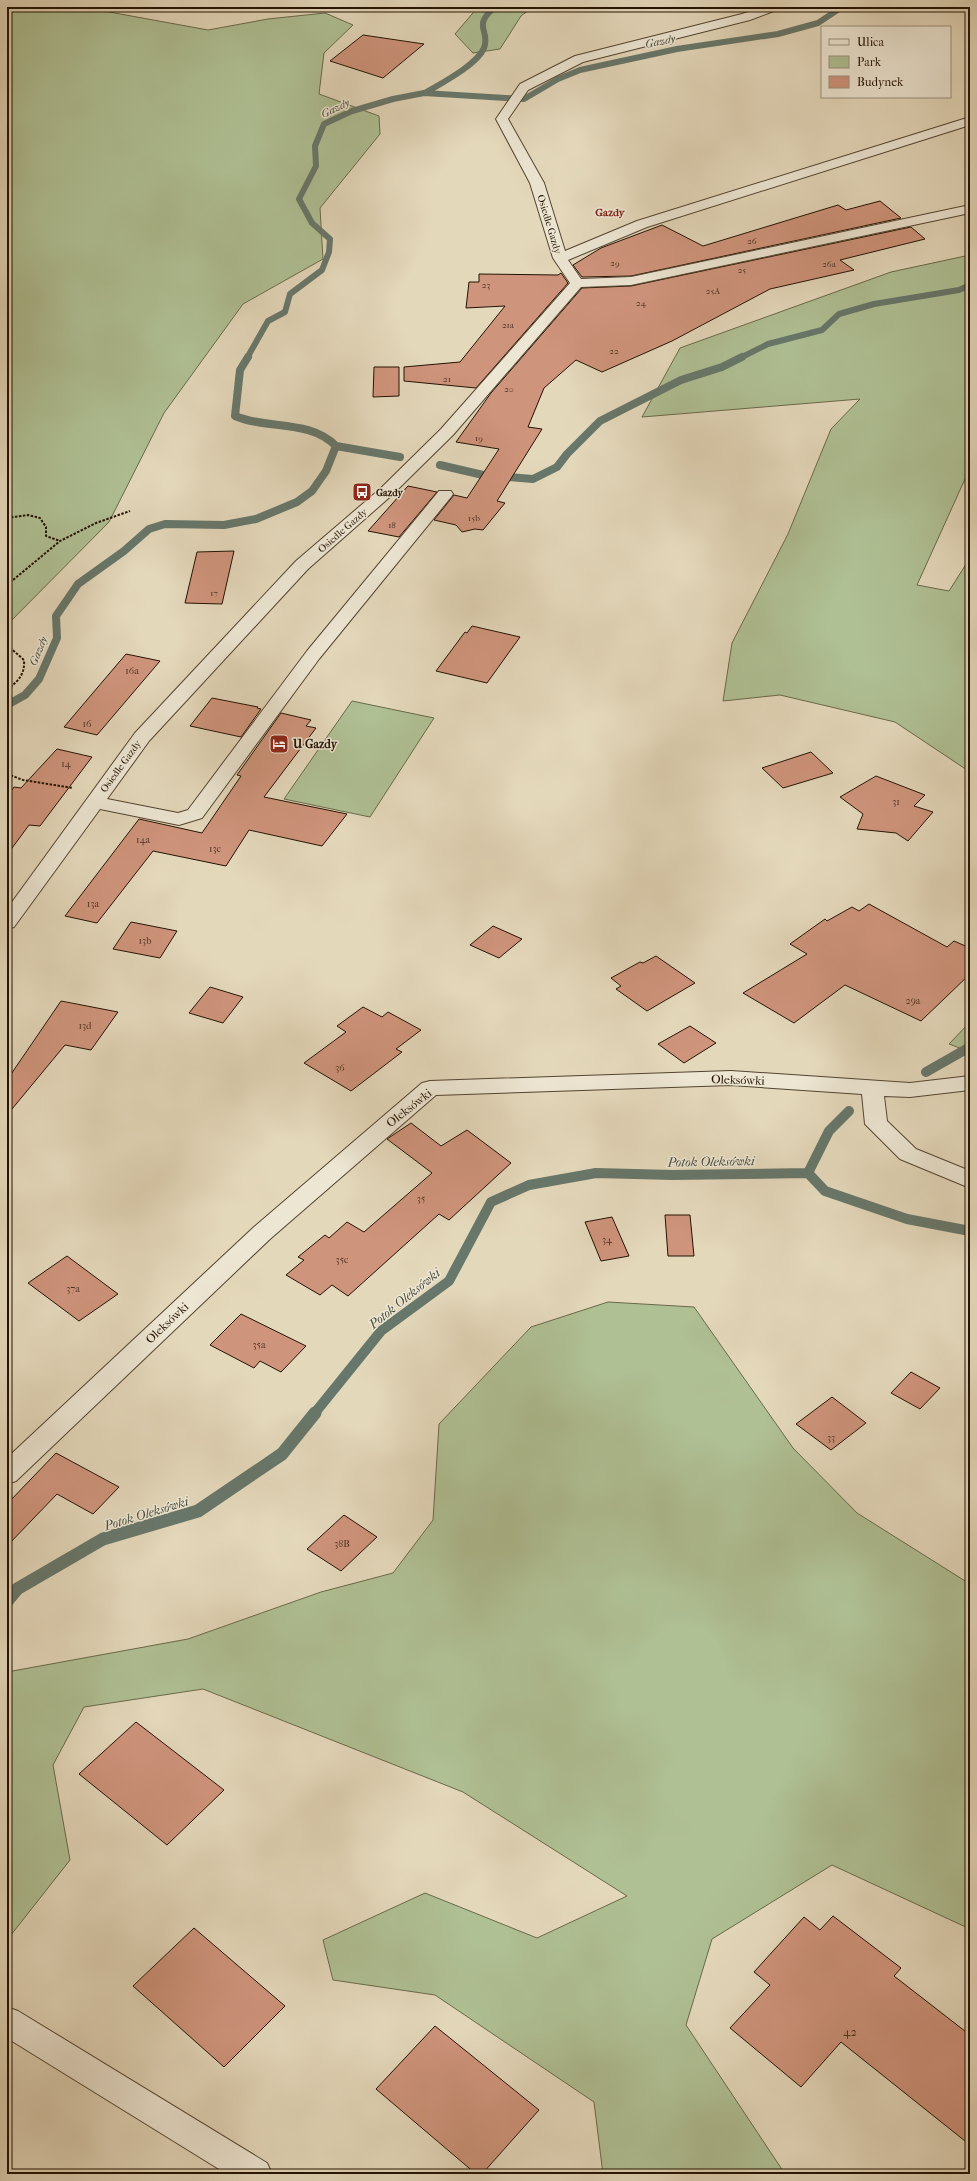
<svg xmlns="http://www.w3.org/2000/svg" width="977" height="2181" viewBox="0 0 977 2181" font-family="'IM FELL French Canon',serif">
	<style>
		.green { fill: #afc094; stroke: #69694a }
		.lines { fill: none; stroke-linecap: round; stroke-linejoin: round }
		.stream-far3 { stroke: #67776b; stroke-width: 6 }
		.stream-far2 { stroke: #67776b; stroke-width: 8 }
		.stream-far1 { stroke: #67776b; stroke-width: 10 }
		.stream { stroke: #67776b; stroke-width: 13 }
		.building { fill: #cf947c; stroke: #231201 }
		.street-casing { stroke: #534430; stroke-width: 2 }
		.path-far1 { stroke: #231201; stroke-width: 1.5; stroke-dasharray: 2 1; stroke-linecap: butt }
		.path { stroke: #231201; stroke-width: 2; stroke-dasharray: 2.5 1.5; stroke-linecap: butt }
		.street { fill: #ede6d3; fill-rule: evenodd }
		.labels { text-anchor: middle; stroke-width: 3; stroke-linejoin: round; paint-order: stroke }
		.far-number-label { font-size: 9px; fill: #4e3220 }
		.far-street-label { font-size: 10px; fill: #231201; stroke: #ede6d3 }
		.far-poi-label { font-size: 10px; font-weight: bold; fill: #231201; stroke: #ede6d3; text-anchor: start }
		.number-label { font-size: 10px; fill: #4e3220 }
		.far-water-label { font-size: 11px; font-style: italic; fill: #4b4d3f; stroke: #ede6d3 }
		.far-neighbourhood-label { font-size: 11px; font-weight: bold; fill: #7a1f14; stroke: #ede6d3 }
		.poi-label { font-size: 12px; font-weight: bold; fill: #231201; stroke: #ede6d3; text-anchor: start }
		.street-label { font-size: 12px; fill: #231201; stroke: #ede6d3 }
		.near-number-label { font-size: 12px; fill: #4e3220 }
		.water-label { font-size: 13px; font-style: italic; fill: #4b4d3f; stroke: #ede6d3 }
	</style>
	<rect width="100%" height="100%" fill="#e4d8bb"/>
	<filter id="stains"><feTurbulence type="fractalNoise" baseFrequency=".005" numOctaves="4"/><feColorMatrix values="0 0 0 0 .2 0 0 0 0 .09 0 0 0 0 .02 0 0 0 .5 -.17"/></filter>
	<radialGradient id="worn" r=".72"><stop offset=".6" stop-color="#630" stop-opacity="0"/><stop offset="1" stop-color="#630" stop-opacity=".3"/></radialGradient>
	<path class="green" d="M7 7H82L208 30 268 19 325 13 353 25 324 53 319 94 379 116 380 134 320 208 323 259 243 304 164 413 109 522 7 625Z
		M478 7H533L521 16 500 49 473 53 455 34Z
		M970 255V468L917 585 949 591 970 558V772L895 722 780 695 723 701 732 643 788 534 831 429 860 399 642 417 680 348 891 272Z
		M352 701 434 718 370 817 284 799Z
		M970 1022V1052L949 1044Z
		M608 1302 694 1307 793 1448 857 1513 970 1584V1929L832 1865 712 1939 686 2025 785 2174H603L594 2102 435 1995 333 1980 323 1940 425 1893 537 1938 627 1896 463 1792 203 1689 84 1707 53 1765 70 1860 7 1940V1672L188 1639 321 1592 393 1573 433 1520 439 1424 531 1327Z"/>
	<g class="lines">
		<path class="stream-far3" d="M425 93C440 84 477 65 484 48 491 30 471 27 495 7
			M247 358 268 321 285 312 290 294 322 270 329 252 330 239 312 223 299 199 316 166 315 146 324 124 352 111 393 99 424 93 524 99 558 79 580 70 677 49 778 34 818 23 842 7
			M740 358 768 344 822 330 839 314 874 304 959 290 970 285"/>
		<path class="stream-far2" d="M336 446 400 457
			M440 465 483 475 533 479 557 467 567 454 600 421 681 380 722 367 742 357
			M7 705 25 695 39 679 57 638 56 616 78 584 124 551 149 529 165 524 224 525 256 519 297 502 312 491 326 471 336 446C309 419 268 430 235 416L240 370 248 357"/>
		<path class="stream-far1" d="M926 1072 970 1047
			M808 1173 829 1131 849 1111
			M314 1414 381 1331 449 1281 491 1202 529 1185 596 1173 673 1175 808 1173 825 1191 907 1219 970 1231"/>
		<path class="stream" d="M7 1601 17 1589 103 1539 198 1511 282 1454 315 1413"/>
	</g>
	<path class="building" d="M363 35 424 44 383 78 330 61Z
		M880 201 901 218 631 276 582 277 573 265 601 248 662 225 703 246 838 205 846 210Z
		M911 227 925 239 840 260 854 270 770 289 672 341 602 372 576 360 544 388 528 427 542 429 497 501 505 503 483 530 475 529 462 532 456 525 434 520 454 495 467 498 499 449 456 442 491 393 582 288 631 286Z
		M561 273 568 283 476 388 404 381V367L460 362 505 306 466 308 469 282H479V274L558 275Z
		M374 367H399V396L373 397Z
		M408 486 437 492 399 537 368 531Z
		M234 551 222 604 185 603 197 552Z
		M472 626 520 637 487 683 436 671 465 632 467 633Z
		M126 654 160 661 97 735 64 727Z
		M212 698 258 707 257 708 261 709 241 737 190 726Z
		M281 713 311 720 306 726 316 728 264 797 347 814 322 846 249 830 226 866 153 851 97 923 65 916 139 819 202 833 241 776 237 775Z
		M57 749 92 757 40 826 29 825 7 855V797L14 787 21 788Z
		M811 752 833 773 783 788 762 768Z
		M876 776 925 795 914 806 933 812 908 841 896 833 857 829 863 814 840 797Z
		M869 904 947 947 954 941 970 948V974L921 1021 845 985 794 1023 743 993 807 954 790 944 825 919 827 921 852 907 859 911Z
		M131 922 177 931 160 958 113 949Z
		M493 926 522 939 499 958 470 945Z
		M656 956 695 983 647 1011 616 989 621 986 611 978 640 962 643 963Z
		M210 987 243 997 223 1023 189 1013Z
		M61 1001 118 1012 91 1050 65 1045 7 1115V1080Z
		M363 1007 382 1017 388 1012 421 1030 396 1049 402 1052 351 1091 304 1063 346 1032 337 1026Z
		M690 1026 716 1043 684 1063 658 1044Z
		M411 1123 441 1146 467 1130 511 1163 449 1220 439 1214 348 1296 332 1285 320 1295 286 1275 304 1260 298 1257 325 1235 329 1238 347 1222 364 1232 432 1173 387 1139Z
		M665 1215H690L694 1256H668Z
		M612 1217 629 1256 601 1261 585 1222Z
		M67 1256 118 1294 79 1321 28 1283Z
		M241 1314 306 1346 281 1372 260 1361 254 1368 210 1345Z
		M911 1372 940 1388 920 1409 891 1393Z
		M832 1397 866 1423 831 1450 796 1424Z
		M56 1453 119 1487 93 1514 57 1494 7 1546V1504Z
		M344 1515 377 1537 341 1571 307 1549Z
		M136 1722 224 1790 167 1845 79 1774Z
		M833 1916 901 1968 894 1976 970 2035V2145L841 2042 801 2087 730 2028 770 1985 754 1972 804 1917 820 1930Z
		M194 1928 285 2006 224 2067 133 1986Z
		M435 2026 539 2110 482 2174H476L376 2089Z"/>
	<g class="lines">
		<defs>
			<path id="street" d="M764 7H781L779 9 750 20 583 62 528 90 508 119 544 183 565 251 637 221 970 117V125L647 227 568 260 581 279 631 277 970 205V213L631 285 581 287 453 435 392 495 308 569 149 741 107 799 178 813 188 810 307 651 439 491H451L453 494 451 497 319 659 202 818 179 825 100 809 14 927 7 929V909L135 733 296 561 380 489 441 429 570 283 553 258 530 183 496 119 520 84 575 56 742 14Z
				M731 1071 910 1083 970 1076V1090L910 1097 884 1096 887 1121 916 1149 970 1171V1188L900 1159 865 1124 862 1094 731 1085 436 1095 270 1239 16 1481 7 1484V1458L254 1227 422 1083 430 1081Z
				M7 2007 18 2011 267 2163 272 2174H227L7 2038Z"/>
		</defs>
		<use href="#street" class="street-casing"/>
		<path class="path-far1" d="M434 7H436"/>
		<path class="path" d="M7 518 28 515 40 518 46 527V536L60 541
			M7 585 60 541 96 523 130 511
			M7 645 24 660C25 675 18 681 7 690
			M7 774 23 780 73 788"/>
		<use href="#street" class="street"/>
	</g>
	<defs>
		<symbol id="bus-square" viewBox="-11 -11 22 22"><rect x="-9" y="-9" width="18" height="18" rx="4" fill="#8f2418" stroke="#ede6d3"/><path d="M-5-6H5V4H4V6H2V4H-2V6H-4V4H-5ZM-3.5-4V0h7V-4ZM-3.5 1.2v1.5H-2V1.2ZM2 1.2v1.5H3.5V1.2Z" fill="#fff"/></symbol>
		<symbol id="hotel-square" viewBox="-11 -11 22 22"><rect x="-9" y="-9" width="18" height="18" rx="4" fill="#8f2418" stroke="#ede6d3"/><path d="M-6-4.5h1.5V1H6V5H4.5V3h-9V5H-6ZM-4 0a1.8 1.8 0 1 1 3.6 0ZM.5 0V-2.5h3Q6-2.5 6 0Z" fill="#fff"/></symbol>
	</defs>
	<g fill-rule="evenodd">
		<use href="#bus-square" x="351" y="481" width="22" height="22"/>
		<use href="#hotel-square" x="268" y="733" width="22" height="22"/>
	</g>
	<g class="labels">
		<g class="far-number-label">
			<text x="752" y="244">26</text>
			<text x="615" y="266">29</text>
			<text x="829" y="267">26a</text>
			<text x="742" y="273">25</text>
			<text x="486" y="288">23</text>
			<text x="713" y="294">25A</text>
			<text x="641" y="306">24</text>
			<text x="508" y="328">21a</text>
			<text x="614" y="354">22</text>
			<text x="447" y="382">21</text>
			<text x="509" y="392">20</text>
			<text x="479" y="441">19</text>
			<text x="474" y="521">15b</text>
			<text x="392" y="528">18</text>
			<text x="214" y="596">17</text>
		</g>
		<g class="far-street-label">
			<text transform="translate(550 224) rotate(73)" y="4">Osiedle Gazdy</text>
			<text transform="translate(342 530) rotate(-41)" y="4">Osiedle Gazdy</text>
			<text transform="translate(120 766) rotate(-54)" y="4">Osiedle Gazdy</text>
		</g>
		<g class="far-poi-label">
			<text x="376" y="496">Gazdy</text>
		</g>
		<g class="number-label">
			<text x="132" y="674">16a</text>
			<text x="87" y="727">16</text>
			<text x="66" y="767">14</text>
			<text x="896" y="805">31</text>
			<text x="143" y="843">14a</text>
			<text x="215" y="852">13c</text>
			<text x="93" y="907">13a</text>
			<text x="145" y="944">13b</text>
			<text x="913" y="1004">29a</text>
			<text x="85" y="1029">13d</text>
			<text x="340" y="1071">36</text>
			<text x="421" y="1202">35</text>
			<text x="607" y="1243">34</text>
			<text x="342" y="1263">35c</text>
			<text x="73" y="1292">37a</text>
			<text x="259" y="1348">35a</text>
			<text x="831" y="1441">33</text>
			<text x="342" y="1547">38B</text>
		</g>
		<g class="far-water-label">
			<text transform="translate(660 41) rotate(-12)" y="4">Gazdy</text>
			<text transform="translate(335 108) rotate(-26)" y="4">Gazdy</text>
			<text transform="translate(38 651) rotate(-67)" y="4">Gazdy</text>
		</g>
		<g class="far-neighbourhood-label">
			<text x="610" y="216">Gazdy</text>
		</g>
		<g class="poi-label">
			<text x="293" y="748">U Gazdy</text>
		</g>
		<g class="street-label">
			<text transform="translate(738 1080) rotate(2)" y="4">Oleksówki</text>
			<text transform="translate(409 1108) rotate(-38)" y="4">Oleksówki</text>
			<text transform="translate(167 1323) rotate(-43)" y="4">Oleksówki</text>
		</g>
		<g class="near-number-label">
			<text x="850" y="2036">42</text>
		</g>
		<g class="water-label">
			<text transform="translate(711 1161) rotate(-1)" y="5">Potok Oleksówki</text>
			<text transform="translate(404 1298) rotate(-39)" y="5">Potok Oleksówki</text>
			<text transform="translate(146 1513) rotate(-17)" y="5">Potok Oleksówki</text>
		</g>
	</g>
	<rect width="977" height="2181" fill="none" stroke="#e4d8bb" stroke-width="24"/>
	<rect x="8" y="8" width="961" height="2165" fill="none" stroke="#231201" stroke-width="2"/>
	<rect x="12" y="12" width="953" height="2157" fill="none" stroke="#231201"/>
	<rect x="821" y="26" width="130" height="72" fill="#ede6d3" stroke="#9c917f"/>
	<rect x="829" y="39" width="20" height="6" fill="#ede6d3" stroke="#9c917f"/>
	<text x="857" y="46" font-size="12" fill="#231201">Ulica</text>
	<rect x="829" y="56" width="20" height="12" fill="#afc094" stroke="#9c917f"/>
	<text x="857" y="66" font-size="12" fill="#231201">Park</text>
	<rect x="829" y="76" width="20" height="12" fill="#cf947c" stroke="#9c917f"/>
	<text x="857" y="86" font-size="12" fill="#231201">Budynek</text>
	<rect width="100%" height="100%" filter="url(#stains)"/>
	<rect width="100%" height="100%" fill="url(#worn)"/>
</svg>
